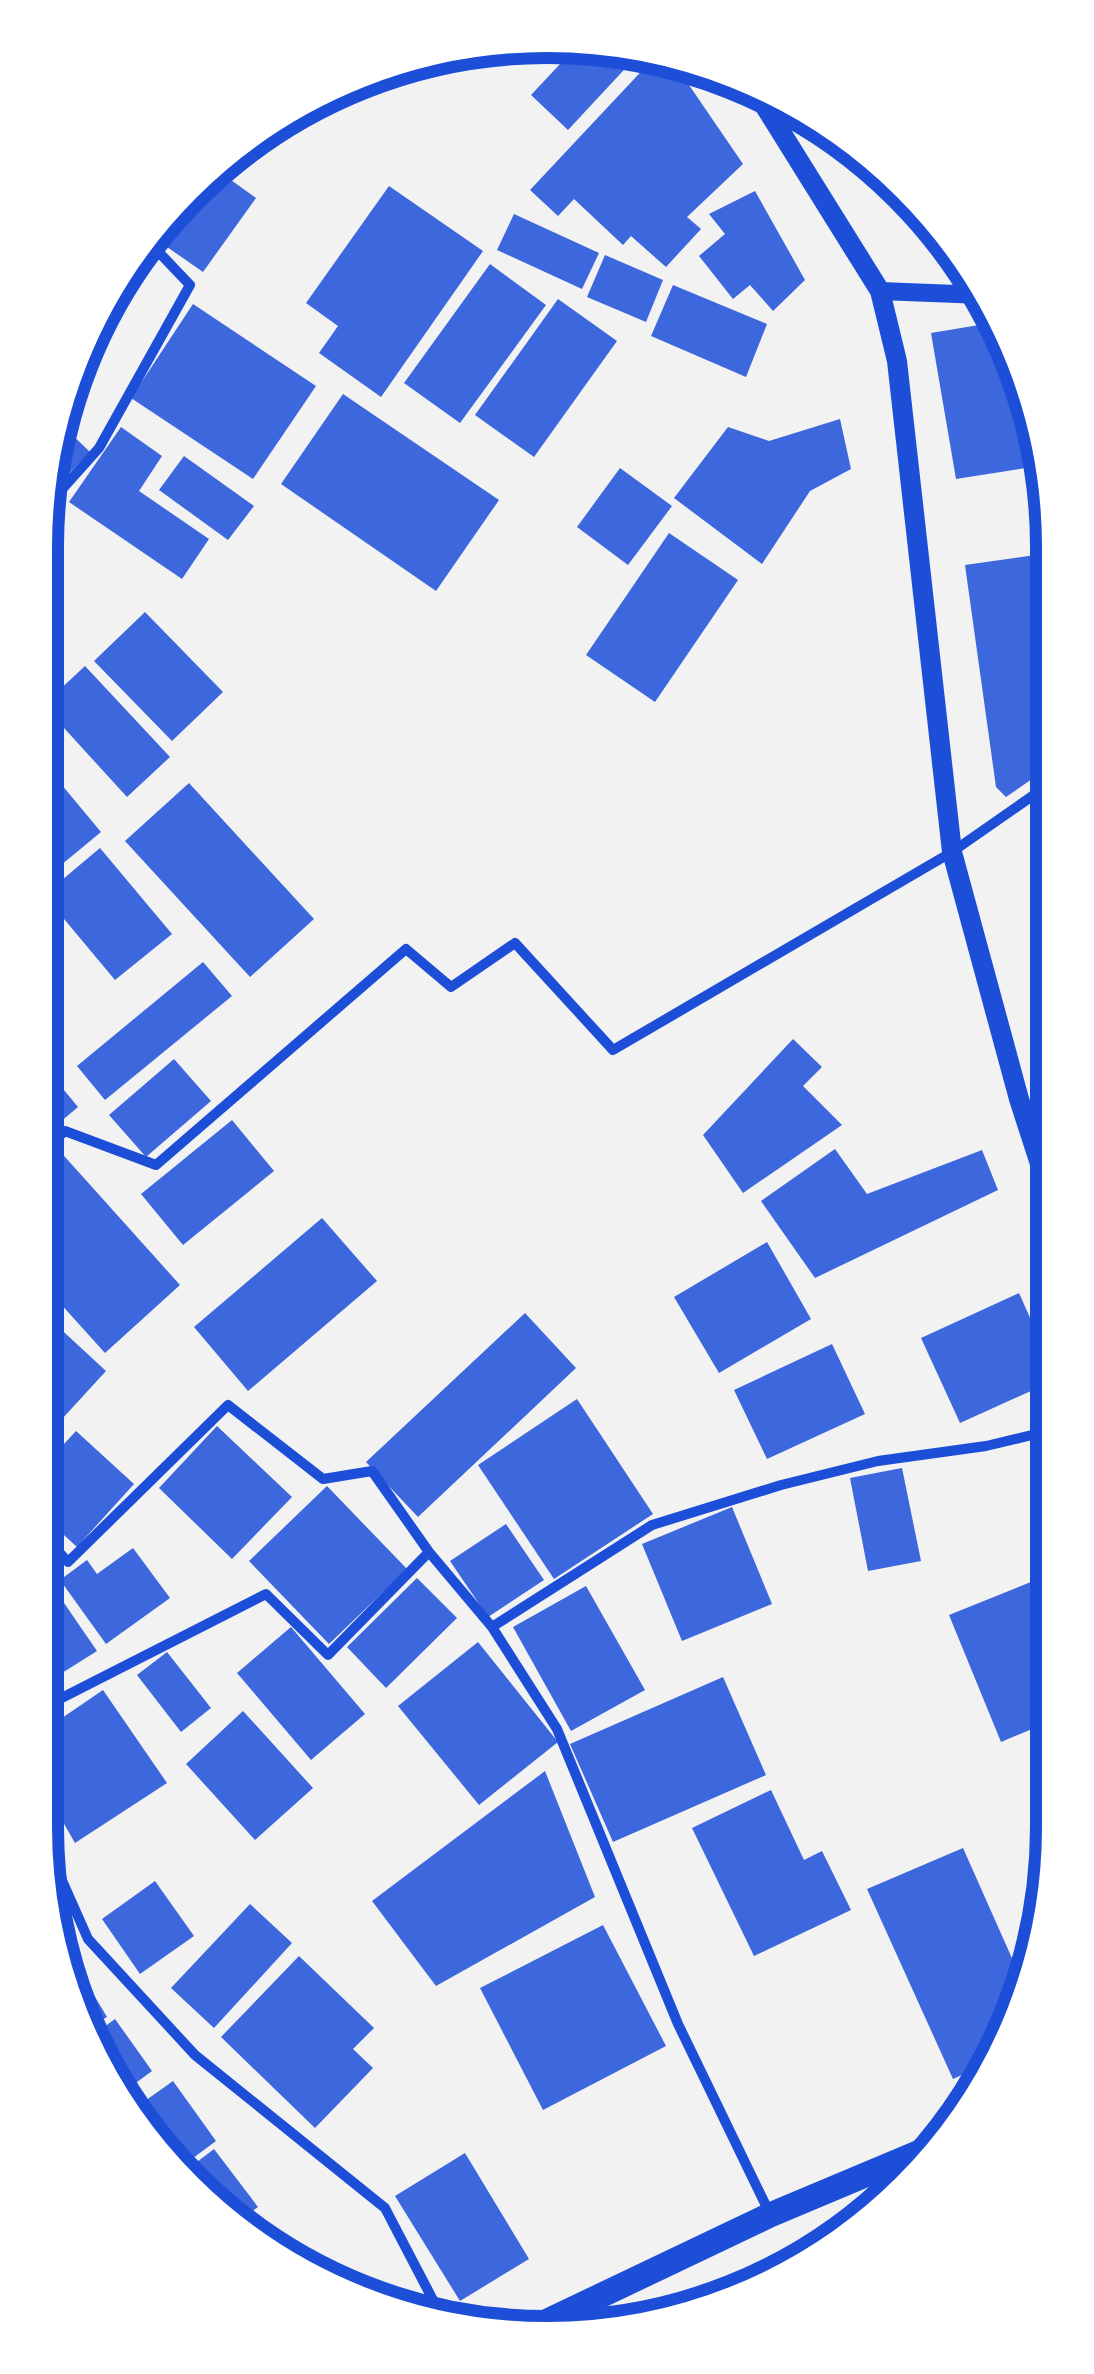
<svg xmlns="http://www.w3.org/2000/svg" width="1094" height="2374" viewBox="0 0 1094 2374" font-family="'PT Serif',serif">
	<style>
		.building { fill: #3d67dc }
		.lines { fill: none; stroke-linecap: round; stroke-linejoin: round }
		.minor { stroke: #1d4ed8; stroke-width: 10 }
		.tertiary { stroke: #1d4ed8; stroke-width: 18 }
		.secondary { stroke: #1d4ed8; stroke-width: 20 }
		.primary { stroke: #1d4ed8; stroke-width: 25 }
		.rim { fill: none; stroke: #1d4ed8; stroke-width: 12 }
	</style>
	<rect width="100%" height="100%" fill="#f2f2f2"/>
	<path class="building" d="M546 40 635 58 568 130 531 95 561 63 539 41Z
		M651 61 676 66 743 164 687 217 701 229 666 267 631 236 623 245 574 199 558 216 530 190Z
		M217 170 256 198 203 272 157 240 199 182Z
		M389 186 483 251 381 397 319 353 338 326 306 303Z
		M755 191 805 280 773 311 750 285 733 299 699 256 725 234 709 214Z
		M514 214 599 253 582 289 497 250Z
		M605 255 663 280 646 322 587 297Z
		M490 264 546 305 460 423 404 383Z
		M673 285 767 324 746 377 651 336Z
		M558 299 617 341 534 457 475 415Z
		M193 304 316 386 253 479 131 398Z
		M997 322 1015 352 1045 465 956 479 931 333Z
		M343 394 499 500 436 591 281 484Z
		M840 419 851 469 810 491 762 564 674 498 728 427 769 441Z
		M64 427 90 452 54 489 52 487Z
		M121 427 162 456 139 491 209 539 182 579 69 502Z
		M184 456 254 506 228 540 159 490Z
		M620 468 672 506 628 565 577 527Z
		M669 533 738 580 655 702 586 655Z
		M1050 553 1051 766 1006 797 996 787 965 565Z
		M145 612 223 692 172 741 94 661Z
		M85 666 170 757 127 797 43 705Z
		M51 772 101 832 43 880 40 876V781Z
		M189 783 314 919 250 977 125 841Z
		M100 848 172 934 115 980 44 895Z
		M203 962 232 996 105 1100 77 1066Z
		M793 1039 822 1067 803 1086 842 1125 743 1193 703 1135Z
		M174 1059 211 1101 146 1157 109 1115Z
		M40 1061 78 1107 40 1139Z
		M232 1120 274 1171 183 1245 141 1194Z
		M57 1148 180 1285 105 1353 40 1281V1163Z
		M835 1149 867 1194 982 1150 998 1190 815 1278 761 1201Z
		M322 1218 377 1281 248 1391 194 1327Z
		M767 1242 811 1319 719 1373 674 1297Z
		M1019 1293 1052 1367 1053 1381 960 1423 921 1338Z
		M40 1310 106 1371 40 1443Z
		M525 1313 576 1368 418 1517 366 1462Z
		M832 1344 865 1414 767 1459 734 1390Z
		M577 1399 653 1514 554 1579 478 1465Z
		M217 1426 292 1497 232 1559 159 1488Z
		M76 1431 134 1484 77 1547 40 1513V1470Z
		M902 1468 921 1561 868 1571 850 1478Z
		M327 1486 407 1569 329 1644 249 1561Z
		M732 1507 772 1604 682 1641 642 1544Z
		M506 1524 544 1580 488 1617 450 1561Z
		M133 1548 170 1598 106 1644 60 1580 87 1560 97 1574Z
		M1053 1573 1054 1686 1039 1692 1051 1721 1001 1742 949 1615Z
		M417 1578 457 1618 386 1688 347 1647Z
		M51 1584 97 1651 62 1673 40 1640V1591Z
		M586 1586 645 1690 571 1731 513 1627Z
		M291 1627 365 1714 311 1760 237 1673Z
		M478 1642 558 1742 479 1805 398 1706Z
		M167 1652 211 1708 181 1732 137 1675Z
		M40 1657 60 1685 40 1700Z
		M723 1677 766 1775 613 1842 570 1744Z
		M103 1690 167 1783 75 1843 40 1782V1733Z
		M243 1711 313 1788 255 1840 186 1764Z
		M545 1771 595 1897 436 1986 372 1901Z
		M771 1790 804 1860 822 1851 851 1910 754 1956 692 1828Z
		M963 1848 1023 1983 1016 2020 989 2063 953 2079 867 1889Z
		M155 1881 194 1936 140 1974 102 1919Z
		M250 1904 292 1943 214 2028 171 1988Z
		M603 1925 666 2046 543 2110 480 1988Z
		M58 1935 107 2017 89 2028 67 1991Z
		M299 1956 374 2028 353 2049 373 2068 315 2128 221 2037Z
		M115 2019 152 2071 125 2091 93 2035Z
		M173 2081 216 2141 177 2170 165 2161 135 2108Z
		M214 2149 258 2207 238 2221 181 2174Z
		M465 2153 529 2259 460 2301 395 2196Z"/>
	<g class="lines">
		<path class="minor" d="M48 505 99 448 190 285 151 244
			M40 1153 65 1131 156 1165 406 949 451 987 515 943 613 1050 952 852 1051 783
			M40 1531 68 1562 228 1405 323 1479 372 1471 429 1552
			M40 1709 266 1594 328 1655 429 1552 492 1627
			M41 1833 88 1939 195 2055 385 2208 445 2323
			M770 2214 678 2024 557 1729 492 1627 652 1525 781 1485 878 1461 986 1446 1053 1430"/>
		<path class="tertiary" d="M880 291 982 295"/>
		<path class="secondary" d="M751 84 880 291 897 361 952 852 1019 1099 1052 1201"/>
		<path class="primary" d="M535 2327 770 2215 939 2144"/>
	</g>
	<path d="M0 0H1094V2374H0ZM547 58H547A489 489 0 0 1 1036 547V1827A489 489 0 0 1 547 2316H547A489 489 0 0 1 58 1827V547A489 489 0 0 1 547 58Z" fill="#fff" fill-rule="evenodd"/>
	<path class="rim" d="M547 58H547A489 489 0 0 1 1036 547V1827A489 489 0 0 1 547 2316H547A489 489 0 0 1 58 1827V547A489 489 0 0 1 547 58Z"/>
</svg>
